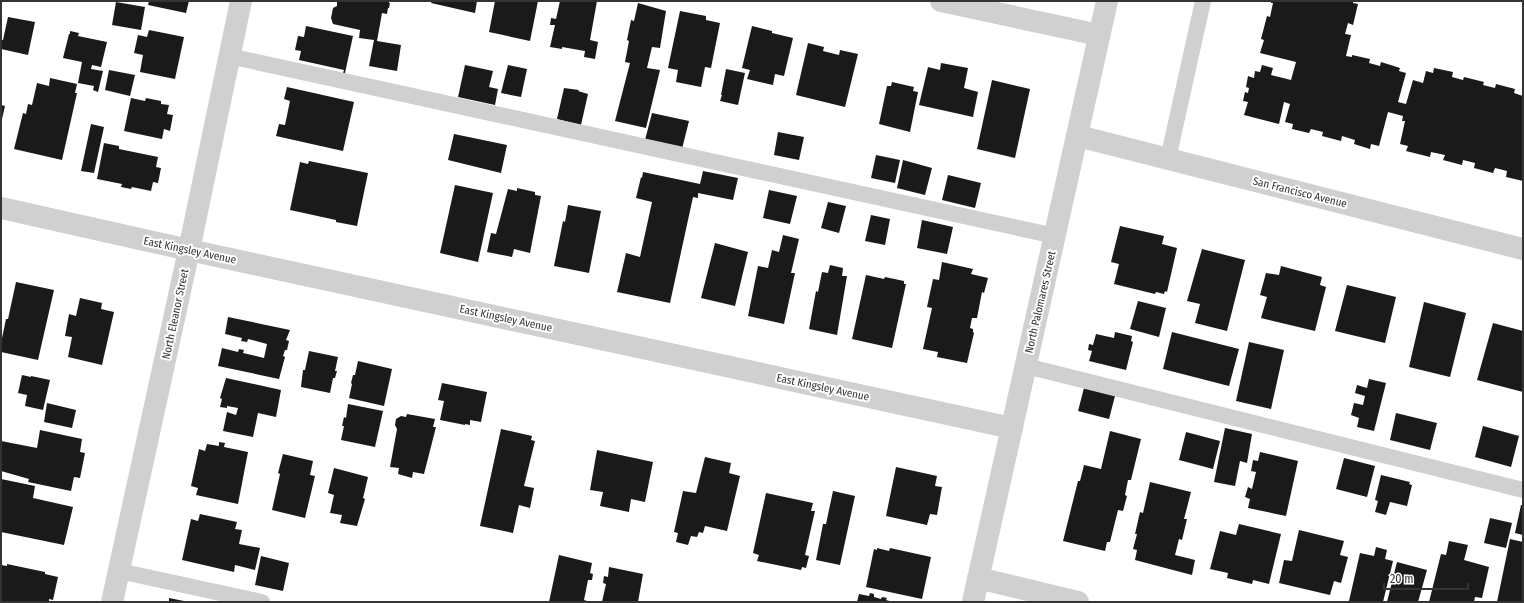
<svg xmlns="http://www.w3.org/2000/svg" width="1524" height="603" viewBox="0 0 1524 603" font-family="'Fira Sans Condensed',sans-serif">
	<style>
		.building { fill: #1a1a1a }
		.lines { fill: none; stroke-linecap: round; stroke-linejoin: round }
		.service { stroke: #d0d0d0; stroke-width: 16 }
		.minor { stroke: #d0d0d0; stroke-width: 22 }
		.tertiary { stroke: #d0d0d0; stroke-width: 22 }
		.labels { text-anchor: middle; stroke-width: 4; stroke-linejoin: round; paint-order: stroke }
		.street-label { font-size: 11px; fill: #333; stroke: #fff }
	</style>
	<rect width="100%" height="100%" fill="#fff"/>
	<path class="building" d="M149 1H189L186 13 148 5Z
		M336 1H389V3H390L389 8H388L387 14 382 13 377 41 401 45 397 71 369 66 374 40 359 38 360 30 333 24 331 18 333 8 337 6V2Z
		M432 1H477L475 13 431 3Z
		M495 1H538L530 41 489 32Z
		M560 1H597L590 40 598 42 595 59 584 57 585 51 562 47V49L550 47 555 25H550L551 18 556 19Z
		M1271 1H1353V3L1358 4 1353 25 1348 23 1345 34 1351 35 1346 56 1352 57V55L1370 59 1369 63 1380 66 1381 62 1400 68 1399 71 1406 73 1398 102 1406 104 1413 80 1423 83 1426 71 1433 73 1434 68 1453 72 1452 77 1463 80 1464 77 1484 82 1483 85 1495 88 1496 84 1515 89 1514 93 1523 96V181L1506 177 1507 171 1495 168 1493 173 1474 168 1475 163 1463 160 1462 165 1443 160 1445 155 1431 152 1430 157 1406 151 1408 146 1400 144 1405 121H1402L1403 116 1388 112 1379 146 1371 144 1370 149 1354 144 1355 140 1342 136 1341 141 1322 136 1323 132 1311 129 1309 133 1292 129 1293 124 1285 122 1290 104 1284 102 1279 124 1244 115 1248 102 1243 101 1245 92 1248 93 1249 88 1246 87 1248 76 1254 78 1255 71 1260 72 1262 65 1273 68 1271 75 1291 80 1296 62 1260 53 1264 40 1261 39 1267 16 1270 17 1273 3H1271Z
		M116 2 145 7 141 30 112 25Z
		M638 3 666 11 660 48 652 47 647 68 660 70 646 128 615 121 630 63 625 62 629 41 627 40 631 20 634 21Z
		M680 11 706 16V20L720 23 711 68 705 67 701 87 676 82 678 70 668 68Z
		M8 17 35 22 28 55 1 49V40H3Z
		M306 26 353 36 345 73H343L344 70 299 60 301 51 295 50 298 36 304 37Z
		M752 26 772 31V33L793 38 784 76 775 74 773 85 747 79 750 70 742 68Z
		M149 30 184 37 175 79 140 72 143 55 134 53 138 35 147 37Z
		M70 31 79 33 78 36 107 42 101 67 92 65 91 69 103 71 98 92 93 90 94 86 78 83 82 62 63 58 69 34H70Z
		M808 43 824 47 823 51 839 55 840 50 858 54 845 107 796 95Z
		M941 63 968 68 964 88 978 92 973 117 919 105 928 67 940 70Z
		M465 65 493 71 489 87 498 89 495 105 458 97Z
		M508 65 527 69 521 97 501 93Z
		M726 69 745 73 738 105 720 101 722 95H721Z
		M109 70 135 75 130 96 105 90Z
		M50 78 77 84 75 93H77L62 160 14 149 23 113 26 114 28 104 32 105 37 83 49 86Z
		M992 80 1030 89 1015 158 977 149Z
		M892 82 914 87 913 91 918 92 910 132 879 124 887 86H891Z
		M287 87 354 102 343 151 276 136 279 124 285 125 290 101 284 99Z
		M564 88 579 90 578 91 588 94 581 125 557 119Z
		M131 98 145 101 146 98 161 101V104L169 105 167 114 173 115 170 131 164 129 162 139 124 131Z
		M1 105 5 106 2 119H1Z
		M652 113 689 121 682 149 645 140Z
		M91 124 104 127 94 173 81 171Z
		M778 132 804 137 799 160 774 155Z
		M454 134 507 145 501 173 448 160Z
		M104 143 119 146V149L158 157 156 167 161 168 158 183 153 182 151 191 132 187 131 189 121 187 122 184 97 179Z
		M876 155 900 160 895 183 871 178Z
		M903 160 932 168 925 195 897 188Z
		M309 161 368 173 357 226 336 222V220L290 210 300 162 308 164Z
		M703 171 738 178 733 200 698 193V198L693 197 670 303 617 292 626 253 640 257 652 202 636 198 641 177 642 178 643 172 700 184Z
		M948 175 981 183 975 208 942 200Z
		M455 185 493 193 478 262 440 253Z
		M517 188 535 192V195L541 196 530 253 514 249 512 257 487 252 491 233 496 234 508 189 517 191Z
		M769 190 797 196 790 224 763 218Z
		M828 202 846 206 839 233 821 228Z
		M568 205 601 211 589 273 554 266 563 221 565 222Z
		M871 215 890 219 885 245 865 241Z
		M922 220 953 227 947 254 917 248Z
		M1120 226 1164 236 1162 244 1177 248 1167 292 1165 291 1164 294 1156 292 1155 294 1114 284 1119 264 1111 262Z
		M783 235 799 239 791 273H795L784 324 748 316 758 266 768 268 772 250 779 252Z
		M715 243 748 252 735 306 701 298Z
		M1202 249 1245 260 1227 331 1195 323 1200 304 1187 301Z
		M942 262 973 269 971 274 988 278 984 293 982 292 977 318H972L970 328 973 329V332L974 333 967 363 937 357 938 352 923 349 932 308 927 307 933 279 939 280Z
		M830 265 843 268 842 276H847L837 335 809 329 816 291 818 292 822 272 828 273Z
		M1281 266 1322 277 1320 285 1326 287 1315 331 1261 318 1267 297 1260 295 1266 273 1279 275Z
		M866 275 884 279 885 277 904 281V284H906L892 348 852 339Z
		M16 282 54 290 38 360 1 352V343L6 319H8Z
		M1347 285 1396 297 1385 343 1335 331Z
		M80 298 102 303 101 309 114 312 102 365 68 357 72 337 65 336 69 314 76 316Z
		M1138 301 1166 308 1159 337 1130 329Z
		M1424 302 1466 313 1450 377 1409 367Z
		M228 317 290 330 286 340 289 341 287 350H285L283 356 285 357 279 379 218 366 222 348 238 352 239 349 244 350 243 353 264 358 267 344 248 339 247 342 241 341 242 338 225 334Z
		M1493 323 1523 331V392L1477 380Z
		M1115 332 1132 336 1131 341 1133 342 1126 370 1089 361 1092 351 1088 350 1089 344 1093 345 1096 334 1114 338Z
		M1172 332 1239 349 1229 386 1163 369Z
		M1249 342 1284 350 1271 409 1236 401Z
		M309 351 338 357 335 371H337L335 378H333L330 393 301 387 303 370H305Z
		M358 361 392 369 384 406 349 398 352 384 351 383 353 375H355Z
		M22 375 31 377V376L50 380 43 410 25 406 27 395 18 393Z
		M226 378 281 390 276 417 258 413 253 437 223 431 227 412 236 415 238 408 227 406V408L220 407 222 399 220 398Z
		M1369 379 1386 383 1374 431 1357 427 1359 418 1351 415 1354 403 1363 405 1365 396 1355 393 1357 385 1367 388Z
		M442 383 487 392 481 422 470 420V425L465 424V425L440 420 444 401 438 400Z
		M1084 388 1115 396 1109 419 1078 411Z
		M47 403 76 410 72 428 44 422Z
		M348 404 383 411 375 447 341 440 344 426H342L344 417 346 418Z
		M1396 413 1437 423 1430 450 1390 440Z
		M407 414 435 419 433 427H436L424 474 413 472 412 478 398 474 399 468 390 467 397 429 395 425 396 419 401 416 406 417Z
		M1483 426 1519 436 1511 467 1475 457Z
		M1225 428 1252 434 1247 463 1240 461 1235 486 1214 482Z
		M501 429 532 436 531 440 535 441 524 486 534 488 530 508 519 505 513 533 480 526Z
		M40 430 82 439 80 452 85 453 80 478 74 477 71 491 28 482 29 479 1 471V441L37 448Z
		M1110 431 1141 439 1131 480H1128L1125 495 1127 496 1123 511 1118 510 1110 542H1107L1105 551 1063 541 1078 481H1080L1084 465 1101 469Z
		M1186 432 1220 441 1213 469 1179 460Z
		M219 442 225 443 224 447 248 452 238 504 196 495 198 488 191 486 199 449 205 451 207 444 219 446Z
		M597 450 653 462 645 502 631 499 629 512 600 506 603 492 590 490Z
		M1260 452 1298 461 1286 516 1248 508 1250 499 1245 497 1248 487 1252 489 1256 472 1251 471 1253 460 1258 461Z
		M283 454 313 461 310 475 315 476 305 518 272 510 280 474 278 473Z
		M705 457 731 463 729 473 740 476 727 531 705 526 703 533 699 532 697 537 691 536 688 545 676 542 678 533 674 532 683 491 696 493Z
		M1344 458 1375 466 1367 497 1336 489Z
		M896 467 937 476 935 486 942 487 937 515 930 514 927 525 886 516Z
		M334 468 368 477 363 498 365 499 357 526 340 523 342 515 330 513 334 495 328 493Z
		M1381 475 1410 482 1409 484 1412 485 1407 506 1390 502 1386 515 1375 512 1378 501 1375 500Z
		M1 479 35 486 33 498 73 507 64 545 1 532Z
		M1150 482 1191 492 1184 519H1187L1182 540 1179 539 1175 555 1195 560 1192 575 1135 560 1137 550 1133 549 1137 534H1135L1140 512 1143 513Z
		M833 491 855 496 840 565 816 560 823 524H826Z
		M766 493 813 503 811 511H815L805 555 809 556 806 568 802 567 801 570 757 561 759 555 753 553Z
		M1521 505H1523V535L1515 533Z
		M200 514 237 522 235 529 242 530 239 544 260 548 255 570 235 565 234 572 182 560 191 519 198 521Z
		M1490 518 1512 523 1506 548 1484 543Z
		M1239 524 1281 534 1269 584 1253 580 1252 584 1227 578 1228 573 1210 569 1220 531 1236 535Z
		M1299 530 1344 541 1340 555 1348 557 1341 583 1334 581 1330 595 1279 583 1284 560 1292 561Z
		M1510 539 1523 542 1522 602H1497Z
		M1449 541 1468 545 1464 560 1489 567 1482 598 1475 597 1474 602H1429L1441 554 1446 555Z
		M1376 547 1387 550 1385 559 1393 561 1383 602 1349 601 1360 553 1374 556Z
		M877 548 889 551 890 548 931 557 922 599 866 587 874 549 877 550Z
		M559 555 592 563 590 573 593 574 592 580H588L584 600 587 601V602H549Z
		M261 556 289 563 283 591 255 585Z
		M1397 562 1427 570 1418 602H1387Z
		M7 564 45 572V574L58 577 53 600 49 599V602H1V565L7 566Z
		M609 567 643 574 638 602H602L606 584 603 583 604 576 608 577Z
		M870 593 874 594V597L881 599 882 597 887 598 886 600 893 602H857L859 594 869 596Z
		M169 598 184 601V602H169Z"/>
	<g class="lines">
		<path class="service" d="M229 56 1055 236
			M1168 159 1203 1
			M1026 366 1523 490
			M119 571 262 602"/>
		<path class="minor" d="M941 1 1099 35
			M1078 136 1523 249
			M978 578 1078 602
			M112 602 189 250 241 1
			M973 602 1107 1"/>
		<path class="tertiary" d="M1 208 189 250 1012 428"/>
	</g>
	<g class="labels">
		<g class="street-label">
			<text transform="translate(1300 192) rotate(14)" y="4">San Francisco Avenue</text>
			<text transform="translate(190 250) rotate(12)" y="4">East Kingsley Avenue</text>
			<text transform="translate(1040 302) rotate(-77)" y="4">North Palomares Street</text>
			<text transform="translate(175 314) rotate(-78)" y="4">North Eleanor Street</text>
			<text transform="translate(506 318) rotate(12)" y="4">East Kingsley Avenue</text>
			<text transform="translate(823 387) rotate(12)" y="4">East Kingsley Avenue</text>
		</g>
	</g>
	<rect width="1524" height="603" fill="none" stroke="#333333" stroke-width="4"/>
	<path d="M1384 583v6h84v-6" fill="none" stroke="#333333" stroke-width="2"/>
	<text x="1390" y="583" font-size="12" fill="#333333" stroke="#ffffff" stroke-width="3" paint-order="stroke">20 m</text>
</svg>
